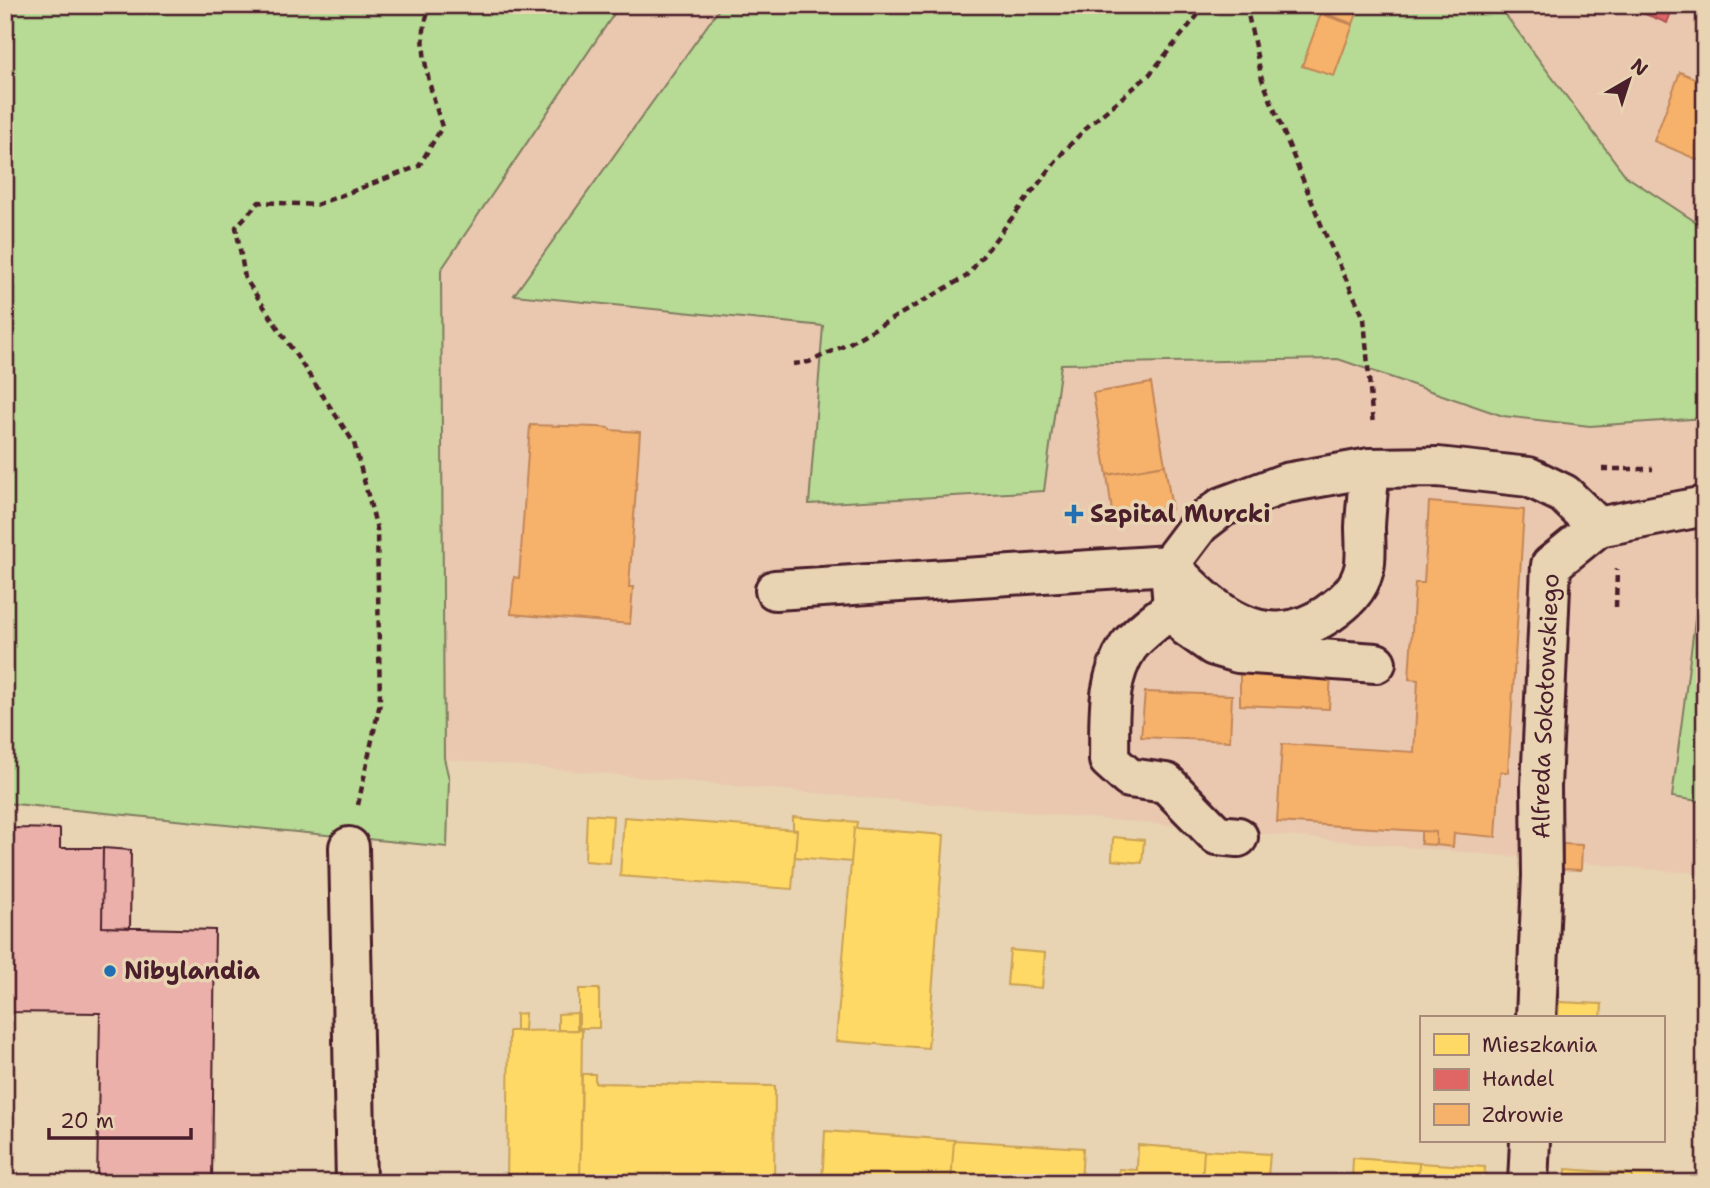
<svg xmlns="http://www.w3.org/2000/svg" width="1710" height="1188" viewBox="0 0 1710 1188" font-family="'Shantell Sans',sans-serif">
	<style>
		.built { fill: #e9c8af }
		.green { fill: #b7da94; stroke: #807c60; stroke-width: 2 }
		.homes { fill: #ffd966; stroke: #c9a154; stroke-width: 2 }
		.shops { fill: #e06666; stroke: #b35154; stroke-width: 2 }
		.health { fill: #f6b26b; stroke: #c28658; stroke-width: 2 }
		.building { fill: #ebb0a9; stroke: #4a1f2b; stroke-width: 2 }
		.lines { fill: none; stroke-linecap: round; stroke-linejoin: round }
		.minor-casing { stroke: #4a1f2b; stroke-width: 44 }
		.path { stroke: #4a1f2b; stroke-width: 4.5; stroke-dasharray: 7 5; stroke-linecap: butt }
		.minor { stroke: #e8d3b2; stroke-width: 38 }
		.poi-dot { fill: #1f6fb2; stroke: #e8d3b2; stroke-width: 2.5 }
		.labels { text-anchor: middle; stroke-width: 7; stroke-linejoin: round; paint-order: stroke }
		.poi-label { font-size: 24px; font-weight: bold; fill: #4a1f2b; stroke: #e8d3b2; text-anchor: start }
		.street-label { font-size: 24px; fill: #4a1f2b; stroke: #e8d3b2 }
	</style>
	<rect width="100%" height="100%" fill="#e8d3b2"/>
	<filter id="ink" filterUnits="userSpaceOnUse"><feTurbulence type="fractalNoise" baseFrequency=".0143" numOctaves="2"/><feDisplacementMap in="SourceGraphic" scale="14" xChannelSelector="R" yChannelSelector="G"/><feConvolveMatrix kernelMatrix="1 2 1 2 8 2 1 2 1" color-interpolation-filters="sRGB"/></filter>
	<g filter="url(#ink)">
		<path class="built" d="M620 5H1705V874L444 759 441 270Z"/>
		<path class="green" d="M5 5H620L441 270 444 758 449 779 447 847 5 803Z
			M722 5H1498L1626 176 1705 228V418L1590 426 1503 416 1338 359 1061 364 1044 491 809 504 823 326 514 295Z
			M1705 565V802L1672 797 1702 566Z"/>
		<path class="homes" d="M587 814 613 816 610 863 585 861Z
			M624 817 797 830 792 889 620 876Z
			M793 817 857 822 856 828H854L851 862 795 857 797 830 793 829Z
			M854 828 944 835 928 1048 836 1041Z
			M1113 837 1144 840 1142 863 1112 860Z
			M1010 950 1045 953 1042 988 1007 985Z
			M579 989H599V1028H579Z
			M1559 1002 1602 1004 1601 1018H1558Z
			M525 1013 524 1030H516V1014Z
			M577 1013V1030H558V1014Z
			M582 1030 580 1183H507L509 1031Z
			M582 1074H595V1083L775 1086 774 1183H580Z
			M825 1131 954 1140 951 1183H822Z
			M954 1140 1083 1148 1081 1183H951Z
			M1138 1145 1204 1150 1202 1183H1118L1119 1169 1137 1170Z
			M1204 1150 1270 1154 1268 1176H1287L1286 1183H1202Z
			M1353 1158 1419 1163 1418 1183H1334V1178L1352 1179Z
			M1419 1163 1485 1167 1484 1183H1418Z
			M1566 1169 1632 1174 1631 1183H1565Z
			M1632 1174 1698 1178V1183H1631Z"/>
		<path class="shops" d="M1623 5H1674L1667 23Z"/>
		<path class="health" d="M1324 5H1360L1353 24 1322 12Z
			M1321 14 1353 25 1334 76 1302 66Z
			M1680 72 1705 83V163L1654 141Z
			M1151 383 1165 465 1107 475 1093 393Z
			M530 425 598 427 609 428 610 430 640 432 629 587H633L630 624 511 614 514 577 519 578Z
			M1165 465 1172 509 1113 519 1107 475Z
			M1429 502 1524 510 1508 772H1501L1500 776 1496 837 1454 833 1453 847 1436 845V832L1277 822 1282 744 1414 752 1418 680 1409 679 1415 583H1424Z
			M1240 670 1331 674 1329 709 1240 705Z
			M1145 692 1232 695 1230 741 1141 737Z
			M1421 831 1436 832V845L1421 844Z
			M1563 844 1582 845 1581 870 1562 869Z"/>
		<path class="building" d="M12 828 60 829V848H103L102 927 215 930 212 1183H97L100 1013 5 1012V925H10Z
			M103 848 131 850 130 928 102 927Z"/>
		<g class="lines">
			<defs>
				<g id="minor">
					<path d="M1169 565C1214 613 1263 657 1328 614 1345 602 1359 590 1364 569 1367 556 1365 540 1365 527 1366 507 1368 488 1370 468"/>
					<path d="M1171 581 1173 607 1187 627 1214 646 1238 653 1376 663"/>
					<path d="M775 590 1169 565 1200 524 1222 507 1286 483 1370 468 1438 467 1529 477 1564 494 1598 527"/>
					<path d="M1173 607C1159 619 1139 632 1128 647 1105 681 1110 722 1109 760L1129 778 1166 783 1217 835 1238 837"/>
					<path d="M349 847 356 1183"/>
					<path id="s1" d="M1536 1018 1542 876 1541 787 1551 565 1598 527 1705 506"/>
					<path d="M1528 1183 1530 1141"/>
				</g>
			</defs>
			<use href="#minor" class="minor-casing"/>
			<path class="path" d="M1246 5 1262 79 1323 229 1364 318 1373 426
				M793 364 809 362 846 345 967 276 1064 151 1087 127 1149 75 1206 5
				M1602 469H1653
				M1616 607 1617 569
				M358 805 380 703 377 529 354 443 245 278 236 227 259 202 316 205 419 166 442 127C432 92 412 38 432 5"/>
			<use href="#minor" class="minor"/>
		</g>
	</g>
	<g class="poi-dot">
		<path d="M1070.5 503.5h7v7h7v7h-7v7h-7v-7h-7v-7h7z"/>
		<circle cx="110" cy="971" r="7"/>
	</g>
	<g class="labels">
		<g class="poi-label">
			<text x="1090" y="522">Szpital Murcki</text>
			<text x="124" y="979">Nibylandia</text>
		</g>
		<g class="street-label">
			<text dy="8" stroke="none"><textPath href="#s1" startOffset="312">Alfreda Sokołowskiego</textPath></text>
		</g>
	</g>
	<rect width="1710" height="1188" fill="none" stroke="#e8d3b2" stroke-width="28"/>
	<rect x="14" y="14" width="1682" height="1160" fill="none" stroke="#4a1f2b" stroke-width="2.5" filter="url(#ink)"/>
	<rect x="1420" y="1016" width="245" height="126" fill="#e8d3b2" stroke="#a98b7c" stroke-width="2"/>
	<rect x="1434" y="1034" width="35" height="21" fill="#ffd966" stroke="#a98b7c" stroke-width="2"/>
	<text x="1482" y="1052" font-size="21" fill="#4a1f2b">Mieszkania</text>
	<rect x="1434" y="1069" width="35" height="21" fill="#e06666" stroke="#a98b7c" stroke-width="2"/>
	<text x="1482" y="1086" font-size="21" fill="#4a1f2b">Handel</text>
	<rect x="1434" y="1104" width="35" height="21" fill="#f6b26b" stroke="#a98b7c" stroke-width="2"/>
	<text x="1482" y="1122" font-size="21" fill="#4a1f2b">Zdrowie</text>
	<g transform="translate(1629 80) rotate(39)" stroke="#e8d3b2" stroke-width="5" paint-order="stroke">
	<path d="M0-5L12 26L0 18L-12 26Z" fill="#4a1f2b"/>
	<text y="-10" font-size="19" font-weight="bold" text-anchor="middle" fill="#4a1f2b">N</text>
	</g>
	<path d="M49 1128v10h142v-10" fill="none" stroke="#4a1f2b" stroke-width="3.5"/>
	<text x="60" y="1128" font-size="21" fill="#4a1f2b" stroke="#e8d3b2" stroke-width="5" paint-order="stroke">20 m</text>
</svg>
